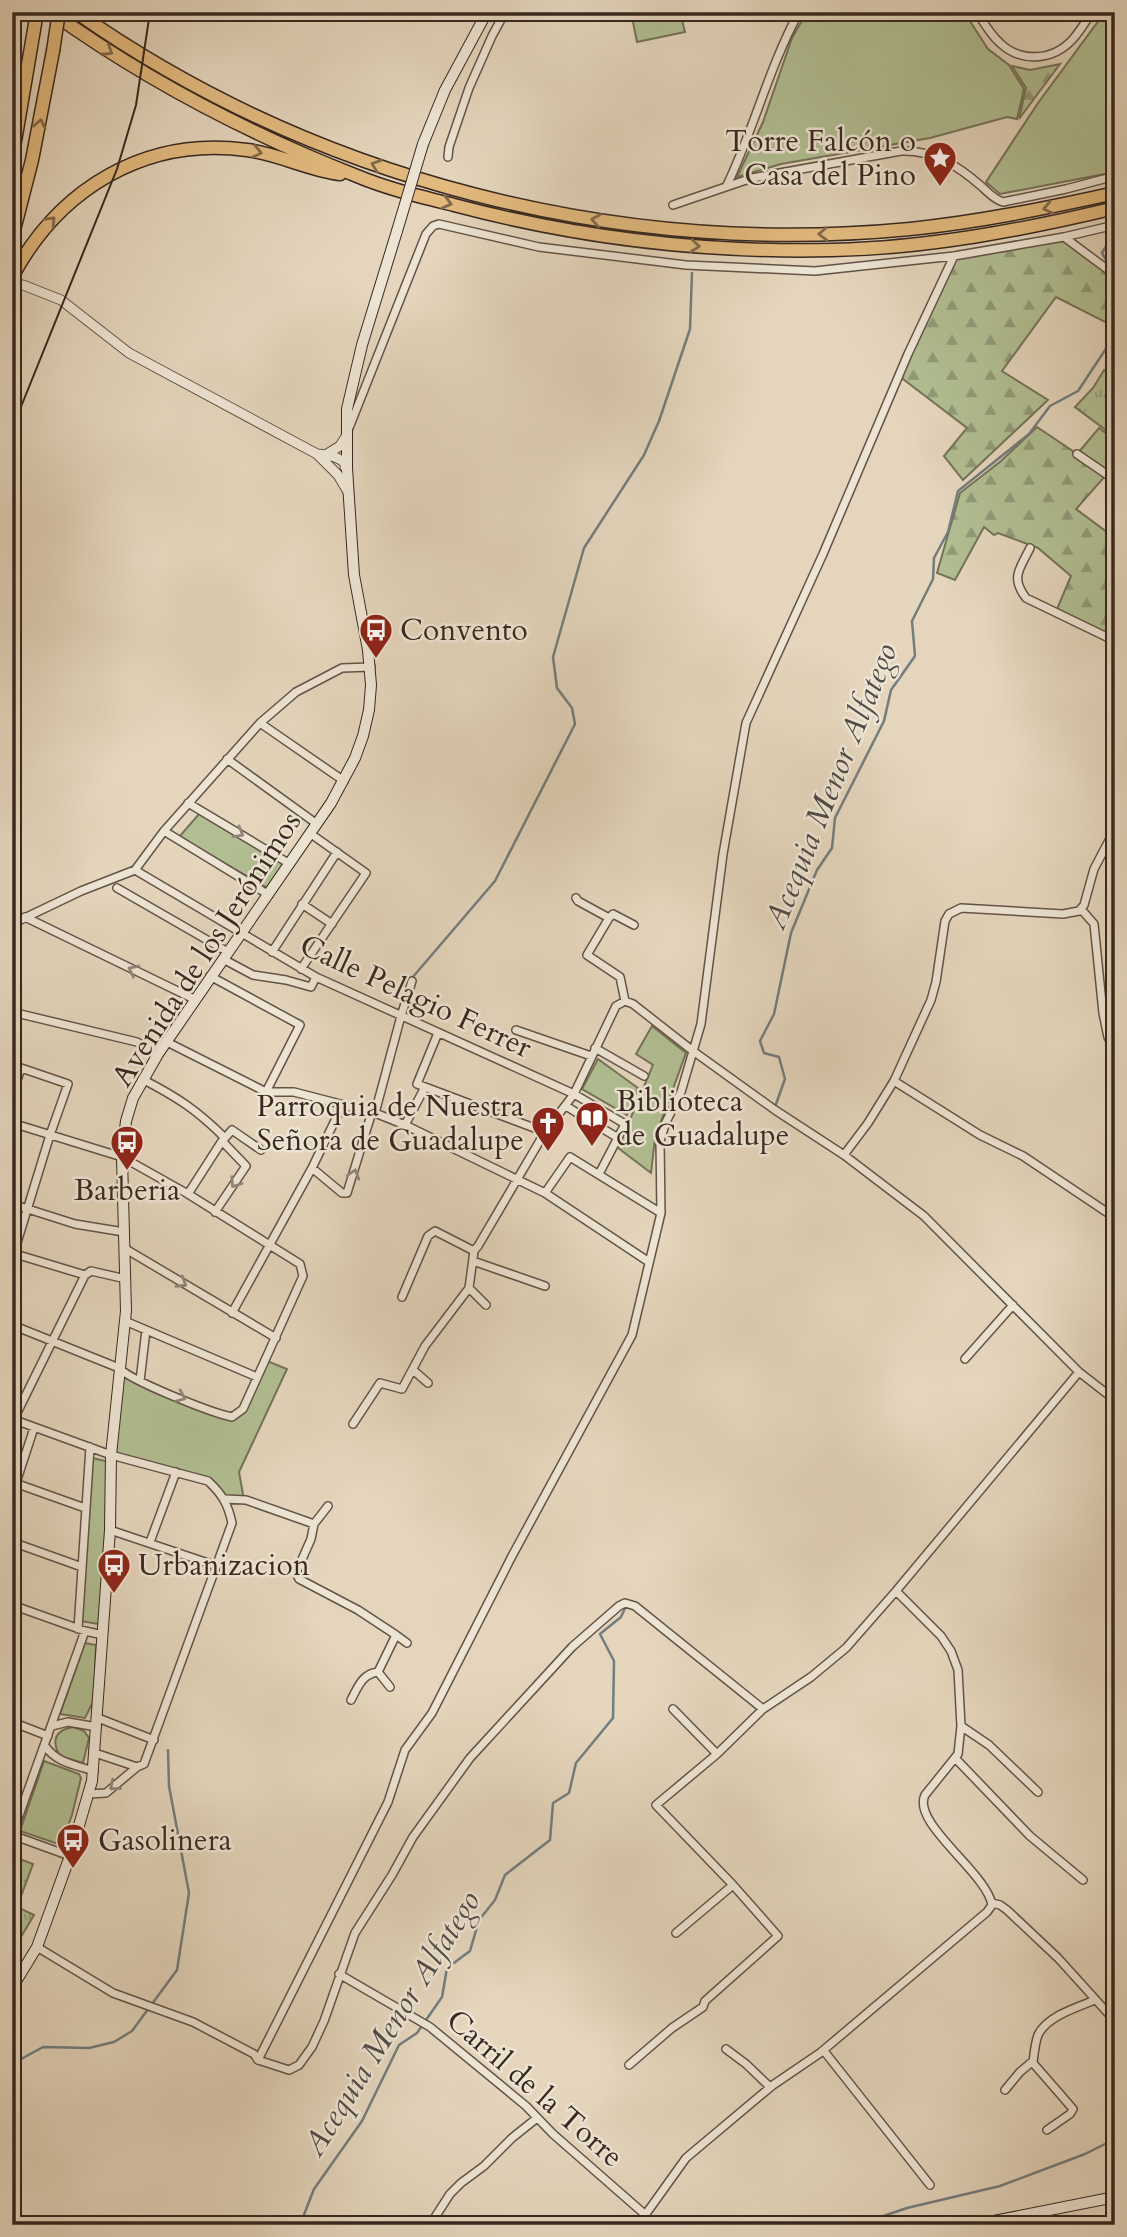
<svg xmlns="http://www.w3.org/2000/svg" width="1127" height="2237" viewBox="0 0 1127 2237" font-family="Cardo,serif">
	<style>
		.grass { fill: url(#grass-tufts); stroke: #747359; stroke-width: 2 }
		.forest { fill: url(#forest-firs); stroke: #747359; stroke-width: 2 }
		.park { fill: #b1be92; stroke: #747359; stroke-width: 2 }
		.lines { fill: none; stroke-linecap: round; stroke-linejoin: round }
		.stream { stroke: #737d7e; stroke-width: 2.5 }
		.minor-casing { stroke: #635347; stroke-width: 10 }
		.tertiary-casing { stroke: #635347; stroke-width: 11 }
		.secondary-casing { stroke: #382820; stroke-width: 12 }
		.motorway-casing { stroke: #382820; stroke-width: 15 }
		.minor { stroke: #ede4d3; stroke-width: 7 }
		.tertiary { stroke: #ede4d3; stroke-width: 9 }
		.secondary { stroke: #ede4d3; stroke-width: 10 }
		.motorway { stroke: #e2ba7e; stroke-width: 12 }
		.tram { stroke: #382820; stroke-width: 2 }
		.secondary-bridge-casing { stroke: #382820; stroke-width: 12; stroke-linecap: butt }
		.motorway-bridge-casing { stroke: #382820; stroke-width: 15; stroke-linecap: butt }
		.secondary-bridge { stroke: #ede4d3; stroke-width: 10 }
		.motorway-bridge { stroke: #e2ba7e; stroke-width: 12 }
		.oneway { stroke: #846a4a }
		.oneway2 { stroke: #92867a }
		.labels { text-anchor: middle; stroke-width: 5; stroke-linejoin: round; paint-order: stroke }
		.poi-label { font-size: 30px; fill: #382820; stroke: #ede4d3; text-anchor: start }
		.street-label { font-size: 30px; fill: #382820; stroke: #ede4d3 }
		.water-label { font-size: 32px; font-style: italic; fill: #514b47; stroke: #ede4d3 }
	</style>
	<defs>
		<pattern id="grass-tufts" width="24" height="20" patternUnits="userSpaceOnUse" patternTransform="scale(1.75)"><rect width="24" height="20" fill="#b1be92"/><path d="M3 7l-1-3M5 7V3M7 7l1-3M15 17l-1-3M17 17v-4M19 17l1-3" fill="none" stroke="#919a77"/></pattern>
		<pattern id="forest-firs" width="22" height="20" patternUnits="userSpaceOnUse" patternTransform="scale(1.75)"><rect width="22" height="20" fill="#b1be92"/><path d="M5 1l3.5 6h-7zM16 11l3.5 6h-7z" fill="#919a77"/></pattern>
	</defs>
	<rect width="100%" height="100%" fill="#e4d5bc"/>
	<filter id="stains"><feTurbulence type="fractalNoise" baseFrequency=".00286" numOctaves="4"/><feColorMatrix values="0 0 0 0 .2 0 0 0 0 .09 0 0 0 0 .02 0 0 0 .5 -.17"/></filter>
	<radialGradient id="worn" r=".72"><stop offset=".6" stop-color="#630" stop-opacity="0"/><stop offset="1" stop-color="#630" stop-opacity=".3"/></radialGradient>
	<path class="grass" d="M1104 370 1115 380V437L1075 407 1093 388Z
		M12 1856 33 1864 17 1907 34 1915 12 1952Z"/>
	<path class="forest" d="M1060 64 1019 119 1026 88 1012 66 1030 70Z
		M1064 237 1115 276V313L1109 324 1056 297 1002 371 1048 400 963 480 944 456 967 428 899 376 954 256Z
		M1037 427 1107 474 1076 509 1115 538V546L1110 553 1115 557V631L1111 637 1057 609 1071 576 1038 548 998 533 994 535 984 527 955 580 937 573 960 493 1001 461Z"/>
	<path class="park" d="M657 12H680L685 32 637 42 632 17Z
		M807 12H964L988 49 1009 65 1024 89 1017 119 1007 117 930 138 781 164 737 177 763 122 792 38Z
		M1105 12H1115V172L1000 194 986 182 1038 103Z
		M1099 428 1115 440V481L1077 454Z
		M199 814 287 866 271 890 179 837Z
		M652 1026 686 1053 655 1138 651 1173 618 1148 653 1065 636 1054Z
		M598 1059 638 1088 627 1115 582 1089Z
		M267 1361 287 1369 239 1472 244 1500 225 1499 208 1481 111 1455 119 1372 227 1416H235Z
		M88 1457 114 1463 99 1624 80 1621Z
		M85 1643 96 1645 94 1700 85 1718 60 1714Z
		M73 1727 84 1731 89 1738 83 1763 60 1756C51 1741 55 1730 73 1727Z
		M44 1761 79 1774 81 1778 72 1815 61 1845 20 1831Z"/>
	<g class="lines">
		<path class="stream" d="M1110 267 1102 253 1115 231
			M412 978 495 881 575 724 572 708 557 688 553 657 584 548 644 455 659 421 690 329 692 273
			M776 1104 785 1079 779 1057 764 1053 760 1041 774 1014 791 933 817 870 832 848 835 818 884 721 891 690 915 656 912 621 933 579 934 558 948 532 958 491 1029 434 1050 406 1078 391 1115 335
			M12 2064 43 2047 89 2048 114 2042 132 2031 177 1970 189 1893 169 1786 168 1750
			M300 2225 314 2189 362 2121 399 2045 417 2033 442 1997 447 1968 470 1951 479 1920 495 1900 505 1875 550 1840 553 1803 569 1793 576 1763 613 1718 614 1661 600 1634 621 1617 626 1606
			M857 2225 907 2208 1000 2186 1085 2154 1115 2139"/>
		<defs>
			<path id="minor" d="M977 12C984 23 990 34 1000 43 1021 63 1053 61 1073 39 1080 31 1086 21 1092 12
				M448 157 449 147 469 88 492 36 505 12
				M727 185C754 129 769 67 799 12
				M673 205 752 178 901 151C933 150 957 165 981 186 988 192 993 199 1003 202L1066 189 1115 176
				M1064 237 1115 275
				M349 428 426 234 433 226 439 224 539 247 686 265 815 271 954 256 1064 237 1115 225
				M1077 454 1115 480
				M1030 548C1020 569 1010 577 1026 598L1115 641
				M260 723 344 781
				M227 759 317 824
				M188 803 290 864
				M164 831 269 895
				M135 870 316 977 574 1094 625 1124 599 1174
				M117 888 228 952
				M576 898 578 901 609 918 587 955 620 977 625 1001
				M302 904 332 924
				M1081 909 1094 924 1103 1013 1108 1037 1115 1052
				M25 917 194 999
				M609 918 613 914 634 925
				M12 924 81 891 135 870 164 831 260 723 296 692 342 668 371 667
				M272 952 337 852
				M223 959 253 975 286 980 311 987 316 977
				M301 969 366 873 311 834
				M210 976 300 1025 266 1092
				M12 1012 137 1042 158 1054
				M516 1030 591 1056
				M167 1042 266 1092H294L375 1113 405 1125 545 1193 649 1262
				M595 1048 644 1076
				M142 1079C177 1097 197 1110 225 1138L232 1130 261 1150
				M894 1081 980 1135 1023 1156 1114 1217
				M425 1087 417 1084 438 1033
				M12 1096 21 1068 68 1084 50 1135 12 1259
				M566 1106 618 1138
				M375 1113 401 1016 412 981
				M12 1123 122 1157 188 1194 300 1264 303 1276 243 1409 232 1417C212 1413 131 1381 119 1368L12 1325
				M405 1125 425 1087 545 1132
				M844 1155 868 1123 894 1081 931 1000 936 982 945 921 949 914 961 908 1063 914 1079 911 1084 905 1094 869 1115 829
				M312 1168 342 1193H347L372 1112
				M545 1193 570 1157 661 1213
				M188 1194 222 1141 246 1166 215 1212
				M12 1204 75 1224 124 1232
				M124 1248 276 1338
				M12 1253 85 1275
				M473 1261 545 1286
				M85 1275 91 1271 126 1279
				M469 1288 486 1305
				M402 1297 428 1236 435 1231 474 1251 478 1246 545 1132 574 1094 616 1006 625 1001 633 1004 693 1051 775 1110 844 1155 924 1216 1079 1372 1115 1400
				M232 1313 312 1168 342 1106
				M125 1321 257 1377
				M965 1359 1013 1305
				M413 1370 428 1383
				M140 1381 146 1330
				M12 1419 111 1455 208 1481C222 1494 228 1504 232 1523L144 1764 137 1767 95 1753
				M14 1419 85 1275
				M353 1424 380 1383 402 1389 425 1346 469 1288 474 1251
				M12 1482 85 1508
				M12 1495 34 1428
				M225 1499 246 1500 314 1524 328 1506
				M314 1524 311 1539 296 1573 299 1579 358 1610 396 1635 378 1672C362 1674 358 1687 351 1700
				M110 1530 217 1566
				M12 1542 82 1567
				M150 1542 176 1472
				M12 1605 85 1631 103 1635
				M78 1629 90 1447
				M396 1635 407 1643
				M378 1672 390 1687
				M673 1709 717 1754
				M98 1718 154 1740
				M12 1722 48 1736
				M52 1726 68 1722 97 1727
				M961 1726 989 1745 1038 1792
				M45 1746C57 1763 75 1765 94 1771
				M956 1759 1030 1836 1083 1880
				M88 1794 106 1793 137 1767
				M12 1835 85 1631
				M12 1835 70 1856
				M992 1903 1000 1905 1007 1910 1058 1958 1115 2021
				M676 1933 733 1885
				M37 1947 113 1993 193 2022 254 2054 258 2060 289 2070 299 2065 312 2047 324 2021 355 1933 392 1875 413 1837 470 1758 572 1647 619 1606 625 1603 635 1606 763 1709
				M339 1974 430 2027 526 2106 553 2134 657 2225
				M726 2049 746 2064 770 2087
				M824 2051 930 2185
				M258 2060 388 1802 405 1750 432 1713 512 1556 632 1335 661 1213 660 1141 666 1122 681 1092 701 1024 723 854 746 723 823 554 908 354 954 256
				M629 2065 672 2028 703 2007 705 2001 778 1936 733 1885 656 1805 717 1754 763 1709 811 1677 846 1648 896 1591 1079 1372
				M1005 2090 1020 2072 1033 2061
				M1047 2130 1070 2114 1073 2109 1033 2063C1034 2054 1035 2043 1038 2035 1047 2016 1078 2007 1095 2000
				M430 2225 450 2194 461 2183 484 2166 512 2138 537 2118
				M638 2225 686 2158 773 2085 820 2053 987 1912 992 1905C987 1873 911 1823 925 1795L958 1754 961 1726 958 1670 951 1651 941 1636 896 1591"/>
			<path id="tertiary" d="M23 285 61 300 129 353 317 454 338 475 348 492
				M317 454C329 455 338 456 347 465L345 467
				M327 454 340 446 347 435"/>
			<path id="secondary" d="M423 144 445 90 487 12
				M12 1988 37 1947 70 1856 92 1781 110 1530 111 1455 126 1311 122 1157 126 1121 133 1098 158 1054 331 803 355 758 363 736 369 710 371 685 368 650 354 575 347 468V409L362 345 397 231
				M954 2225 994 2221 1115 2197"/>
			<path id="motorway" d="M51 12C146 80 249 134 357 176 388 189 422 197 454 205 578 238 704 253 832 250 927 248 1023 230 1115 208
				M76 12C317 181 618 257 910 229 979 222 1047 208 1115 193
				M12 159 37 12
				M12 238 32 160 53 51
				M12 277C59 189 145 136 247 150 279 154 308 170 340 174"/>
		</defs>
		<use href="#minor" class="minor-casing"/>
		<use href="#tertiary" class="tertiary-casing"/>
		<use href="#secondary" class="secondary-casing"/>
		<use href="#motorway" class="motorway-casing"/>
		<use href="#minor" class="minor"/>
		<use href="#tertiary" class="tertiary"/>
		<use href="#secondary" class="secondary"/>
		<use href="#motorway" class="motorway"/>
		<path class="tram" d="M12 429 117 169 136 105 150 12"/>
		<defs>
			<path id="secondary-bridge" d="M397 231 423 144"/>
			<path id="motorway-bridge" d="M53 51 59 12"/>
		</defs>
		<use href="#secondary-bridge" class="secondary-bridge-casing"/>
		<use href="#motorway-bridge" class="motorway-bridge-casing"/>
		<use href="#secondary-bridge" class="secondary-bridge"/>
		<use href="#motorway-bridge" class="motorway-bridge"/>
	</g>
	<defs><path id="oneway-chevron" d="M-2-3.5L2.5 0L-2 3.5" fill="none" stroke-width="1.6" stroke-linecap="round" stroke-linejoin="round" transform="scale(1.75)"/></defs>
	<g class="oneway">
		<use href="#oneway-chevron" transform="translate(108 51) rotate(33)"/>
		<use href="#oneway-chevron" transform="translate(40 124) rotate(-78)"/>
		<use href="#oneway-chevron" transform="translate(257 152) rotate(12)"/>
		<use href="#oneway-chevron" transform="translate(376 165) rotate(-160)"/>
		<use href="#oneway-chevron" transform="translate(447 203) rotate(15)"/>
		<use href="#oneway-chevron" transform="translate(1048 208) rotate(168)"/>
		<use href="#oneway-chevron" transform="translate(596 220) rotate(-170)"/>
		<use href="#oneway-chevron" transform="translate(51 221) rotate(-47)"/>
		<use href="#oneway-chevron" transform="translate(823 234) rotate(178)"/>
		<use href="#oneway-chevron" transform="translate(695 246) rotate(5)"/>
	</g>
	<g class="oneway2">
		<use href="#oneway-chevron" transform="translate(239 833) rotate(30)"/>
		<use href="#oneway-chevron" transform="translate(133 970) rotate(-154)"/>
		<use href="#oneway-chevron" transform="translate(354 1174) rotate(-73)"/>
		<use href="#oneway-chevron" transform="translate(235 1183) rotate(124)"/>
		<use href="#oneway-chevron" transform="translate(182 1283) rotate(31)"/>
		<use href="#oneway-chevron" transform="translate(181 1397) rotate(22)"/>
		<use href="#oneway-chevron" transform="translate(114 1786) rotate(140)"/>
	</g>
	<defs>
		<symbol id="sight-pin" viewBox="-11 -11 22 30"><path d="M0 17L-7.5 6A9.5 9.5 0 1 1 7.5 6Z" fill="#8f2418" stroke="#ede4d3"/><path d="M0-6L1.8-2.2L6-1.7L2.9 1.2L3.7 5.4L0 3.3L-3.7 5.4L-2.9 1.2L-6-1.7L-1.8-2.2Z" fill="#fff"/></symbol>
		<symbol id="bus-pin" viewBox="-11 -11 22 30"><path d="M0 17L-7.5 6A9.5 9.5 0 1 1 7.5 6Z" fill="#8f2418" stroke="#ede4d3"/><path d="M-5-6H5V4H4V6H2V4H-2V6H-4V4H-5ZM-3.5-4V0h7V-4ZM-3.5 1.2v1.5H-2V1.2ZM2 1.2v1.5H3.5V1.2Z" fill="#fff"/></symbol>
		<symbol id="library-pin" viewBox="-11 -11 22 30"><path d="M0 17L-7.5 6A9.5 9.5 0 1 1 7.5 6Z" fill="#8f2418" stroke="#ede4d3"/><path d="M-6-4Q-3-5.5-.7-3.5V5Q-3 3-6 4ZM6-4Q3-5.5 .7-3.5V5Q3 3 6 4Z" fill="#fff"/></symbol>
		<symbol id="church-pin" viewBox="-11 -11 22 30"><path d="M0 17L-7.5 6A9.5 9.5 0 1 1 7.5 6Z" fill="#8f2418" stroke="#ede4d3"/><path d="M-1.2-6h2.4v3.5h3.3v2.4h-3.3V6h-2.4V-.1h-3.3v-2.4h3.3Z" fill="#fff"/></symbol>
	</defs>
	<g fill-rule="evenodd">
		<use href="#sight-pin" x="921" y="139" width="38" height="52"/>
		<use href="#bus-pin" x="357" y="611" width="38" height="52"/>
		<use href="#library-pin" x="573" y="1099" width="38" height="52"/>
		<use href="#church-pin" x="529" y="1104" width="38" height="52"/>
		<use href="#bus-pin" x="108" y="1123" width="38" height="52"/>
		<use href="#bus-pin" x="95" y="1546" width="38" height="52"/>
		<use href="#bus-pin" x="54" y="1821" width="38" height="52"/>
	</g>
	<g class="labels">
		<g class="poi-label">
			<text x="916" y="151" text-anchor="end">Torre Falcón o<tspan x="916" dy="34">Casa del Pino</tspan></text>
			<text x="400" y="640">Convento</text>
			<text x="616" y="1111">Biblioteca<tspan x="616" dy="34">de Guadalupe</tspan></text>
			<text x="524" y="1116" text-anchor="end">Parroquia de Nuestra<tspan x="524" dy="34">Señora de Guadalupe</tspan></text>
			<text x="127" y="1200" text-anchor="middle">Barberia</text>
			<text x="138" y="1575">Urbanizacion</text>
			<text x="98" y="1850">Gasolinera</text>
		</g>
		<g class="street-label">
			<text transform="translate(206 949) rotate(-57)" y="10">Avenida de los Jerónimos</text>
			<text transform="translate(416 996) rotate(25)" y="10">Calle Pelagio Ferrer</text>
			<text transform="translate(535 2088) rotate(41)" y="10">Carril de la Torre</text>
		</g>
		<g class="water-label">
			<text transform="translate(830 786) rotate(-68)" y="11">Acequia Menor Alfatego</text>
			<text transform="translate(391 2023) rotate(-58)" y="11">Acequia Menor Alfatego</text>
		</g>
	</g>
	<rect width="1127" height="2237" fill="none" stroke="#e4d5bc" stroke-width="42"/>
	<rect x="14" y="14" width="1099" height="2209" fill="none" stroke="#382820" stroke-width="3.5"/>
	<rect x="21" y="21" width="1085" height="2195" fill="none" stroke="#382820" stroke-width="2"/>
	<rect width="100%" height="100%" filter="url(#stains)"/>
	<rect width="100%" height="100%" fill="url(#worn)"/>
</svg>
